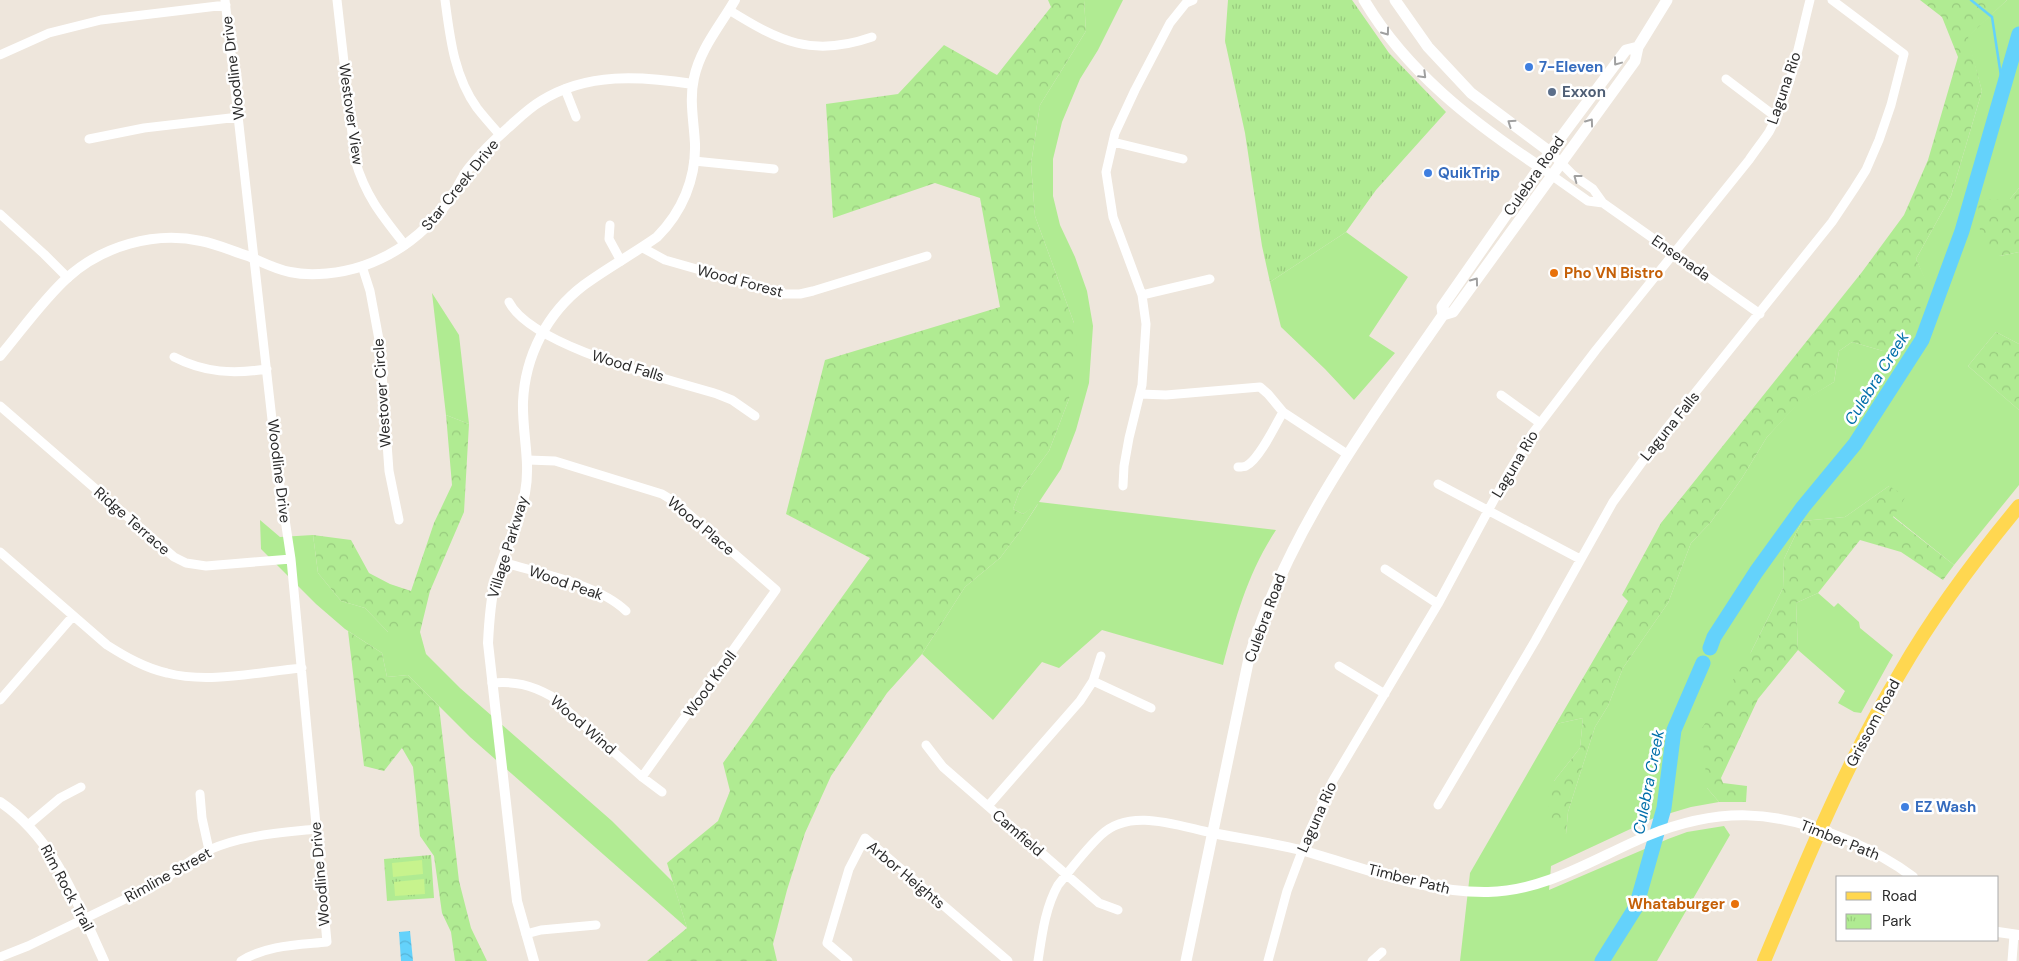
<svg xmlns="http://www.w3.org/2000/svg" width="2019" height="961" viewBox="0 0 2019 961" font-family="'DM Sans',sans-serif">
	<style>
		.grass { fill: #b0eb92 }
		.forest { fill: url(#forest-crowns) }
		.park { fill: url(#park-tufts) }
		.pitch { fill: #c7f38d }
		.water { fill: url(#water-waves) }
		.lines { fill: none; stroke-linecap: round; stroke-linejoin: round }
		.stream { stroke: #64d2fb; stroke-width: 2.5 }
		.river { stroke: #64d2fb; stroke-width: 15 }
		.minor { stroke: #fff; stroke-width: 9 }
		.tertiary { stroke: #fff; stroke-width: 10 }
		.secondary { stroke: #fff; stroke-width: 11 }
		.primary { stroke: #ffd750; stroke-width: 14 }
		.oneway { stroke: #a0a0a0 }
		.shop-dot { fill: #3f7fe0; stroke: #fff; stroke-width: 2 }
		.service-dot { fill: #5c6f8a; stroke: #fff; stroke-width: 2 }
		.food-dot { fill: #e8710a; stroke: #fff; stroke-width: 2 }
		.labels { text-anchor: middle; stroke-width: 5; stroke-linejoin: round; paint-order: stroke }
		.shop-label { font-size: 15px; font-weight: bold; fill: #366cbe; stroke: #fff; text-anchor: start }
		.street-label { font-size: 15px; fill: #2b2b2b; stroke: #fff }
		.service-label { font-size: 15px; font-weight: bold; fill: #4e5e75; stroke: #fff; text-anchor: start }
		.food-label { font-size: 15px; font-weight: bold; fill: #c56008; stroke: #fff; text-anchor: start }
		.water-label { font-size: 16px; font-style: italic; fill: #006faa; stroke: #fff }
	</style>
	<defs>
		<pattern id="forest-crowns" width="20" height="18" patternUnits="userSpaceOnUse" patternTransform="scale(1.25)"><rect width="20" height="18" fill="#b0eb92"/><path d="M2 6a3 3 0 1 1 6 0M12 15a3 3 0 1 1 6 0" fill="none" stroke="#98ca7e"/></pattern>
		<pattern id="park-tufts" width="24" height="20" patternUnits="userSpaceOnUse" patternTransform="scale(1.25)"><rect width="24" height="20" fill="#b0eb92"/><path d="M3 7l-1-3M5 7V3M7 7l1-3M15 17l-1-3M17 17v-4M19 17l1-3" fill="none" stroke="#98ca7e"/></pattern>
		<pattern id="water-waves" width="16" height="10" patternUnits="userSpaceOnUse" patternTransform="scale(1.25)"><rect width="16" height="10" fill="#64d2fb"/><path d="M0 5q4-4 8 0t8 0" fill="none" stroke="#57b4d7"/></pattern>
	</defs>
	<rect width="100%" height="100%" fill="#eee6dc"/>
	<path class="grass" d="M1084 0H1123L1098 50 1080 79 1062 122 1053 159V196L1060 225 1075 257 1087 291 1093 326 1089 383 1076 430 1061 469 1039 502 1276 530C1248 573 1236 616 1223 665L1102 630 1059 668 1042 662 993 720 922 654 965 587 1000 558 1019 533 1038 504 1023 514 1013 509 1020 490 1049 451 1069 399 1074 323 1035 216 1031 164 1040 105 1086 31Z
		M2007 0H2019V188L2010 199H1978L2000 256 2019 252V344L1996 332 1968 366 2019 410V485L1954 565 1893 516 1889 486 1845 517 1802 521 1784 559 1783 588 1751 652 1707 788 1719 802 1691 807 1654 818 1551 866 1549 890 1668 839 1687 832 1724 826 1730 835 1657 961H1460L1470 873 1556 724 1583 718 1580 748 1554 781 1566 834 1568 812 1595 727 1608 706 1623 668 1668 603 1691 543 1711 522 1742 478 1767 437 1797 404 1834 382 1839 351 1852 342 1883 351 1927 284 1916 259 1951 196 1982 91 1967 37Z
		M1346 232 1408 277 1369 336 1395 353 1354 400 1325 369 1281 327 1270 282Z
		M432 293 459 335 469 424 446 415Z
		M260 520 280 537 313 535 318 573 341 601 365 608 388 632H420L426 654 460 688 612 821 673 882 687 928 470 737 408 675 387 677 382 653 345 629 316 604 261 549Z
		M1818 593 1834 607 1838 603 1859 622 1860 628 1893 655 1861 713 1854 712 1838 703 1845 691 1798 650 1796 603Z"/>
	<path class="forest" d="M1048 0H1084L1086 31 1040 105 1031 164 1035 216 1074 323 1078 355 1069 399 1049 451 1020 490 1013 509 1023 514 1039 502 1019 533 1000 558 965 587 922 654 887 693 831 776 805 833 787 890 773 944 777 961H647L687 928 667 863 718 821 730 791 723 763 870 558 786 514 825 360 1000 307 980 198 935 183 833 218 826 104 898 94 944 45 997 75 1051 7Z
		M1920 0H2007L1968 37 1982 91 1951 196 1916 259 1928 284 1914 328 1883 351 1852 342 1839 351 1834 382 1797 405 1767 437 1742 478 1711 522 1691 543 1668 603 1623 668 1608 706 1595 727 1568 812 1566 834 1546 817 1554 781 1580 748 1583 718 1556 724 1628 601 1622 595 1661 523 1862 272 1904 215 1928 160 1958 57 1942 17Z
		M2019 188V252L2000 256 1981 248 1978 199H2010Z
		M1996 332 2019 344V410L1968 366Z
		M446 415 469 424 464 512 430 591 420 632H388L365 608 341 601 318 573 313 535 351 540 369 573 390 584 411 591 434 523 452 485Z
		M1889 486 1906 496 1893 517 1954 565 1943 580 1901 552 1860 540 1818 593 1796 603 1798 650 1758 699 1721 778 1723 783 1747 786 1746 802H1719L1707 788 1702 728 1751 652 1783 588 1784 559 1802 521 1845 517Z
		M348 631 382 653 387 677 408 675 439 706 459 881 471 928 487 961H455L451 932 442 913 434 856 420 836 413 767 402 748 384 771 364 766Z"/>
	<path class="park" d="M1228 0H1352L1389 53 1446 112 1376 190 1346 232 1270 282 1262 246 1245 133 1225 41Z
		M431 855 434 898 387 901 384 859Z"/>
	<path class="pitch" d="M422 860 423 874 393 877 392 863Z
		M424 879 425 894 395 896 394 882Z"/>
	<path class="water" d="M410 931 413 961H401L399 932Z"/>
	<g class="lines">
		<path class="stream" d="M1971 0 1992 17 2003 89"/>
		<path class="river" d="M1710 648 1714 637 1756 572 1803 507 1855 444 1922 340 1962 231 2019 34
			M1602 961 1636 907 1664 808 1674 730 1703 663"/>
		<path class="minor" d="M225 0 278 473 291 559 327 942C297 945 267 945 241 961
			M337 0 355 160C366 197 382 216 405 245
			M445 0C450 38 454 76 477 108 484 117 492 126 500 135
			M729 10C779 41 812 58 872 37
			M0 55 49 33 101 20 226 5
			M1726 79 1776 117
			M565 89 576 117
			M89 139 144 128 239 117
			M1113 142 1183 159
			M1550 152 1573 175 1593 189 1603 203 1760 314
			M694 161 774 169
			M1540 167 1588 201 1603 203
			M0 214 44 254 68 278
			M610 225 609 239 621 261
			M643 248 665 260 784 294H800L813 291 927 256
			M362 266 370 291 380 345 389 471 399 520
			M1142 295 1210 279
			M509 302C532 347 668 379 717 394L732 400 755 416
			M174 357C205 373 233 374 267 369
			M1140 394 1166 395 1260 387 1268 394 1283 412 1347 454
			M1501 395 1540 423
			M0 406 174 557 186 563 206 566 291 559
			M528 460 555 461 662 494 675 502 776 590 642 777
			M1238 467C1241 467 1244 467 1246 466 1259 460 1276 424 1283 412
			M1438 484 1580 559
			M1123 486 1124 466 1129 438 1142 385 1146 324 1142 295 1113 217 1106 172 1115 133 1135 90 1170 23 1186 3 1193 0
			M0 552 107 645C126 657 145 668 167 673 209 684 258 672 302 668
			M502 562C539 573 598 584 626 611
			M1385 569 1438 604
			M1339 666 1385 694
			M1093 681 1151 708
			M492 683C515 681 531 685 551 696L642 777 662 792
			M0 700 73 616
			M926 745 943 767 1099 903 1118 910
			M200 794 202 818 209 850
			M1438 805 1535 641 1613 502 1666 429 1832 222 1854 189 1866 170 1879 140 1891 105 1904 54 1832 0
			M988 806 1080 701 1093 681 1101 656
			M28 825 60 798 81 787
			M526 934 541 930 596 925
			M0 957 28 946 150 887C171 877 188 860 209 850 243 835 280 833 316 829
			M848 961 827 943 849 869 865 838 1008 961
			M1038 961C1042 935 1045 908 1058 885 1072 868 1085 850 1101 835 1130 807 1178 826 1212 833
			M1268 961 1287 891 1310 830 1332 782 1438 604 1510 470 1532 434 1596 350 1749 160C1755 151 1763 141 1769 132 1791 92 1799 43 1810 0
			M1372 961 1382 952
			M2012 961 2014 935"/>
		<path class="tertiary" d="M0 356C22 330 42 301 67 278 102 246 154 231 201 241 217 244 232 251 248 256 262 262 275 269 290 272 312 277 342 273 363 266 400 253 430 229 452 196 458 187 462 177 469 168 481 153 495 139 509 127 519 118 529 108 541 101 587 72 641 76 693 84
			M0 802C55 839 77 903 104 961
			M1212 833C1243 839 1274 843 1304 851 1365 868 1425 893 1488 892 1546 891 1595 858 1647 836 1718 807 1775 809 1845 839 1869 849 1892 861 1913 877
			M1998 932 2019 935
			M534 961 517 901 488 643C489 623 490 603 495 583 503 552 519 524 525 493 531 462 522 433 523 402 525 356 547 313 584 285 607 268 633 254 657 237 682 212 696 179 695 144 694 122 689 100 694 78 700 49 720 26 735 0"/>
		<path class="secondary" d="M1364 0C1406 71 1472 122 1540 167
			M1395 0 1428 47 1471 93 1550 152
			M1443 315 1453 312 1635 61 1638 47 1667 0
			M1186 961 1249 658C1289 529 1367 425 1443 315L1442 307 1550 152 1626 50 1638 47"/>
		<path class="primary" d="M1764 961C1805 864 1846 763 1900 673 1934 614 1975 559 2019 506"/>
	</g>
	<defs><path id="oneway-chevron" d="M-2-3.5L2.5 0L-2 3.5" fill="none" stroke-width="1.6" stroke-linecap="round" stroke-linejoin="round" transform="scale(1.25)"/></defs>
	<g class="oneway">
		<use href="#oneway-chevron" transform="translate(1386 32) rotate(54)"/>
		<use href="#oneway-chevron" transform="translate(1617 62) rotate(127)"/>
		<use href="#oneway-chevron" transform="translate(1423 75) rotate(45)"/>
		<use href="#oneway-chevron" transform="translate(1590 122) rotate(-54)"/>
		<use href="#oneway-chevron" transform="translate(1511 123) rotate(-145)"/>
		<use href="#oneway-chevron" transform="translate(1577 178) rotate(-143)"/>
		<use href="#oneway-chevron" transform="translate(1475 281) rotate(-54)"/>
	</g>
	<g class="shop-dot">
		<circle cx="1529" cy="67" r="5"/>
		<circle cx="1428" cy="173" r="5"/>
		<circle cx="1905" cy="807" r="5"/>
	</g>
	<circle class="service-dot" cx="1552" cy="92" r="5"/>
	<g class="food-dot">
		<circle cx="1554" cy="273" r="5"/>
		<circle cx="1735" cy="904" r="5"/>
	</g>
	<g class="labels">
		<g class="shop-label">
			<text x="1539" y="72">7-Eleven</text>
			<text x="1438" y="178">QuikTrip</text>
			<text x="1915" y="812">EZ Wash</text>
		</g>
		<g class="street-label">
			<text transform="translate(233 68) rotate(-97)" y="5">Woodline Drive</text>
			<text transform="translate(1784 88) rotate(-71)" y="5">Laguna Rio</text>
			<text transform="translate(351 114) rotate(82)" y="5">Westover View</text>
			<text transform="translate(1534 176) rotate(-55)" y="5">Culebra Road</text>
			<text transform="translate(460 185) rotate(-51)" y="5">Star Creek Drive</text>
			<text transform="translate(1681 258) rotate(35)" y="5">Ensenada</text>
			<text transform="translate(740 281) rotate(15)" y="5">Wood Forest</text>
			<text transform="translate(628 366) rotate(17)" y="5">Wood Falls</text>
			<text transform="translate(382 393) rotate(-94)" y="5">Westover Circle</text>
			<text transform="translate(1670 426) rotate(-51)" y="5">Laguna Falls</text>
			<text transform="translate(1515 464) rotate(-59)" y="5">Laguna Rio</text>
			<text transform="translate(279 471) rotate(83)" y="5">Woodline Drive</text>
			<text transform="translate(132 521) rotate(41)" y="5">Ridge Terrace</text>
			<text transform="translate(701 526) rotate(40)" y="5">Wood Place</text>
			<text transform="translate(508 547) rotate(-73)" y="5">Village Parkway</text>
			<text transform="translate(566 583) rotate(19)" y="5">Wood Peak</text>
			<text transform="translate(1265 618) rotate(-70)" y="5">Culebra Road</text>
			<text transform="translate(710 684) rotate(-54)" y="5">Wood Knoll</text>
			<text transform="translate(1873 723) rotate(-62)" y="5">Grissom Road</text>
			<text transform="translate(583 725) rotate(41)" y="5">Wood Wind</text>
			<text transform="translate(1317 817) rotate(-66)" y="5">Laguna Rio</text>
			<text transform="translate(1018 833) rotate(41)" y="5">Camfield</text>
			<text transform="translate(1840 840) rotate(22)" y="5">Timber Path</text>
			<text transform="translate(320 874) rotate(-95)" y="5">Woodline Drive</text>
			<text transform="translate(168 875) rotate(-29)" y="5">Rimline Street</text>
			<text transform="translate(906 875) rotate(40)" y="5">Arbor Heights</text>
			<text transform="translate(1409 879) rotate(14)" y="5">Timber Path</text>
			<text transform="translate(67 888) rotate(62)" y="5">Rim Rock Trail</text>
		</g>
		<g class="service-label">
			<text x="1562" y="97">Exxon</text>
		</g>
		<g class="food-label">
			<text x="1564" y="278">Pho VN Bistro</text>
			<text x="1725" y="909" text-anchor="end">Whataburger</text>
		</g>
		<g class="water-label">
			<text transform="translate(1876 378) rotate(-58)" y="6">Culebra Creek</text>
			<text transform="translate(1648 782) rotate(-79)" y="6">Culebra Creek</text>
		</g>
	</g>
	<rect x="1836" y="876" width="162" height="65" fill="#ffffff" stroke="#aaaaaa"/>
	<rect x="1846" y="892" width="25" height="8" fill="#ffd750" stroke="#aaaaaa"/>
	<text x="1882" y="901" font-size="15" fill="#2b2b2b">Road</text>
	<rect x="1846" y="914" width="25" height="15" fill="url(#park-tufts)" stroke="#aaaaaa"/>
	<text x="1882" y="926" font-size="15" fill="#2b2b2b">Park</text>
</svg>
